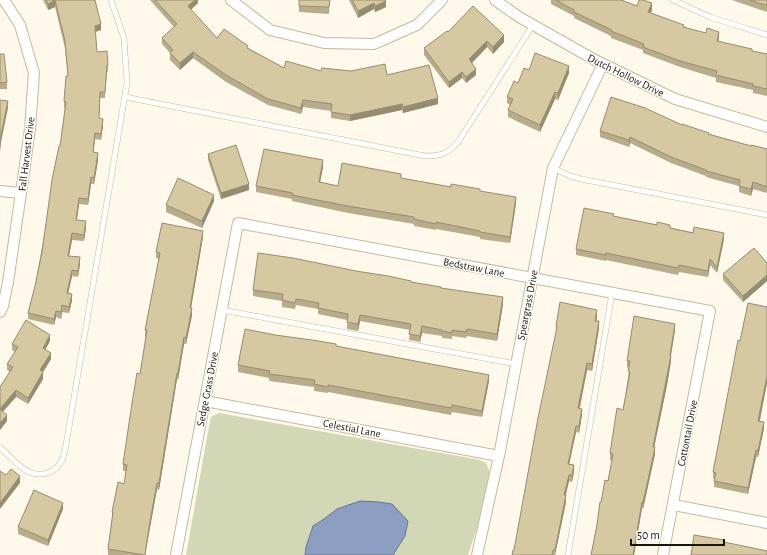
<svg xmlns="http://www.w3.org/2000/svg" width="767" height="555" viewBox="0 0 767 555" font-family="'Alegreya Sans',sans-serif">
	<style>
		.green { fill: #d2d8b6 }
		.water { fill: #8c9fc2; stroke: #6a768b }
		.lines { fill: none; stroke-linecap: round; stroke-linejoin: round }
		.lane-casing { stroke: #c5ba99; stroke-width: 6 }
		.street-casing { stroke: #c5ba99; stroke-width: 12 }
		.lane { stroke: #fff; stroke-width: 5 }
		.street { stroke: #fff; stroke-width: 10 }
		.wall { fill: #b8ac8a }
		.shaded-wall { fill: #968c70 }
		.building { fill: #d6c8a0; stroke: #968c70 }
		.labels { text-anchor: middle; stroke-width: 3; stroke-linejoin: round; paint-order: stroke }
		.street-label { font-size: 11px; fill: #1a160a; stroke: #fff }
	</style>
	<rect width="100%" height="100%" fill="#fef9eb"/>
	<path class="green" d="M219 413 480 460 486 463 490 473 477 528 468 555H186L209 426 211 417Z"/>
	<path class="water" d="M360 501 379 502 392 504 408 521 405 536 393 555H305L306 547 313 526 324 519 337 509Z"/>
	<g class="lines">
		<defs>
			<path id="lane" d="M673 0 710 17 767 35
				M125 97 425 156C442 156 447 154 458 142L533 25
				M553 168 570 176 581 179 767 215
				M222 310 516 364
				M0 447C9 455 18 467 29 472 41 477 56 473 62 460 64 456 65 450 66 445L127 83 124 38 111 0
				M568 555 612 293"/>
			<path id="street" d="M231 0 270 30 324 43 374 44 417 25 442 0
				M495 0 519 17 595 60 675 99 767 127
				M0 191 21 193
				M0 312 3 306 8 282 21 193 30 129 34 73 20 25 4 0
				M205 401 499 456
				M674 505 767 523
				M176 555 238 223 710 311 663 555
				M477 555 499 456 553 168 603 64"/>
		</defs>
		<use href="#lane" class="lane-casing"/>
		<use href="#street" class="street-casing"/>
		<use href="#lane" class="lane"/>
		<use href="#street" class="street"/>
	</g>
	<path class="wall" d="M43 0H95L101 30 95 32 97 52 108 65V71L107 72 105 98H100L99 118 103 125 101 140 95 139 93 152 98 160 94 184H91L88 205 79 204 77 220 86 228 84 241 72 240 69 256 80 264 78 277 72 276 68 293 72 300 69 313 62 312 61 319 56 317 54 325 28 319V313L35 286 60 146 65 108H64V101L68 76 65 48 55 7 48 10Z
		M150 0H198V3L191 10 217 38 248 48 284 68 321 71H351L387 75 438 104 403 113 402 110 350 121 331 118V111L303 107 301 114 268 105 226 82 193 58 180 70 170 60V53L162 44V38L174 27Z
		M299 0H330L329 14 299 12Z
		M349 0H385L386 7 375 12 374 9 358 18Z
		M551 0H621L637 6 652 10 651 13 684 27 719 38 718 41 752 51 767 54V96L753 93V90L716 82V78L680 67 643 53V50L611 38V36L574 18V16L551 4Z
		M732 0H767V12L758 9Z
		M448 32 504 42 493 54 487 47 472 63 476 75 466 83 462 78 449 88 424 55V48Z
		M0 54 7 82V89H0Z
		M569 73 558 100 555 99 540 132 508 117V110L510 105 507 103V97L518 83Z
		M682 125 709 134 751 146 767 149V193L753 189 751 196 739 192V186L706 177V176L671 163 630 143 629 147 600 137V131Z
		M208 154 249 190 221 199 208 160Z
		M323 167 320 182 338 186 401 178 451 187 480 191 516 203 510 243 480 239V237L436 229V230L414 226V224L348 213 292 201V199L256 192V186Z
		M214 201 202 228 166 212V205Z
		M614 216 724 239 717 273 710 265 708 277 679 272 678 275 606 260V261L576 255V249Z
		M203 237 191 308 192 315 186 344H184L178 380 177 379 159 490 157 489 145 555H108V549L112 518V512L124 484 126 471H123V464L140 374 146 337 145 336V330L159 259 156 258V252Z
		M767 263V281L743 302 723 280V274Z
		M356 271 441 288 503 304 497 341 467 336 466 338 452 336V339L442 338V336L422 333 420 342 409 340 410 330 360 321 358 331 347 329V320L318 314V309L296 305 295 309 282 307V301L253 296V290Z
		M767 307V383L760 421 764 428 758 457H756L748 494 714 487V479L713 478V472L740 341Z
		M597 316V321L599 328 592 371 587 370 580 408 582 415 579 433 576 432 569 464 574 471 572 482 569 481 566 495V502L555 555H512L514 550 556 332V326Z
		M675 330 671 355V361L667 385 654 447 655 454 643 509 642 508 634 555H591L601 502 608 481 612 460H610V453L623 410 628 378 629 368 627 367V361Z
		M50 341 45 349 51 359 43 372V379L28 404 16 397 3 411 7 421 0 430V387L10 372 7 370V364L15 352 12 350V344Z
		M336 346 489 381 482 417 452 412 451 415 328 392V393L314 391V387L269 381V378L238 372V365Z
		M63 509 48 546 18 534V527Z"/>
	<path class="shaded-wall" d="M55 0V7L48 10V4Z
		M195 0H198V3L188 12V6Z
		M386 1V7L375 12V6Z
		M374 3V9L358 18V11Z
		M652 3V10L648 19V12Z
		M101 24V30L95 32V26Z
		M719 32V38L717 48V41Z
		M504 35V42L493 54V47Z
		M487 41V47L469 66V59Z
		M193 52V58L180 70V63Z
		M569 66V73L558 100V93Z
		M476 69V75L466 83V77Z
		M462 72V78L449 88V82Z
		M555 92V99L540 132V125Z
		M438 98V104L403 113V107Z
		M303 100V107L301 114V108Z
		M8 101V108L1 142 0 152V146L1 135Z
		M402 104V110L350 121V115Z
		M103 119V125L101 140V134Z
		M95 133V139L93 159V152Z
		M630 137V143L629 147V140Z
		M98 153V160L94 184V178Z
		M323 160V167L319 188V182Z
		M91 177V184L88 205V199Z
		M753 182V189L751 196V189Z
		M249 184V190L221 199V193Z
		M214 195V201L202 228V221Z
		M516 197V203L510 243V237Z
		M79 198V204L76 226V220Z
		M86 221V228L84 241V235Z
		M203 231V237L190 314V308Z
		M72 233V240L68 262V256Z
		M724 233V239L717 273V267Z
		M80 257V264L78 277V271Z
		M710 259V265L708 277V271Z
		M72 270V276L67 299V293Z
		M767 275V281L743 302V296Z
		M72 294V300L69 313V307Z
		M503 297V304L497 341V334Z
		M62 305V312L61 319V312Z
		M192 308V315L186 344V338Z
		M597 310V316L595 327V321Z
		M56 311V317L54 325V319Z
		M360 315V321L358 331V324Z
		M599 321V328L592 371V364Z
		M675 324V330L670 361V355Z
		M422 326V333L420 342V336Z
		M50 335V341L43 354V348Z
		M184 337V344L178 380V373Z
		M51 353V359L40 377V370Z
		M671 355V361L667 385 653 453V447Z
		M587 363V370L578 414V408Z
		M43 372V379L28 404V398Z
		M177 373V379L159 490V483Z
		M489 375V381L482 417V411Z
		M767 376V383L758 427V421Z
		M16 390V397L0 415V409Z
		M582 409V415L579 433V426Z
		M7 415V421L0 430V423Z
		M764 422V428L758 457V451Z
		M576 426V432L568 470V464Z
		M655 447V454L643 509V502Z
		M756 450V457L748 494V488Z
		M574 465V471L572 482V475Z
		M569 475V481L564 501V495Z
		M20 476V483L0 509V503Z
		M157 483V489L145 555 149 527Z
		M566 495V502L555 555V550Z
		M642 502V508L634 555H633Z
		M63 503V509L48 546V540Z"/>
	<path class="building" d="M46 0H95L101 24 95 26 97 52 107 51 108 65H107L105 92H100L99 118 103 119 101 134 95 133 93 152 98 153 94 178 91 177 88 199 79 198 76 220 86 221 84 235 72 233 68 256 80 257 78 271 72 270 67 293 72 294 69 307 62 305 61 312 56 311 54 319 28 313 35 286 42 252 52 180 59 146H60L66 102 64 101 66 76H68L65 41 55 0 48 4Z
		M155 0H195L188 6 217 38 224 29 248 46 247 48 284 68 286 61 321 71 322 68 351 71 385 64 387 75 429 65 438 98 403 107 402 104 350 115 331 112 332 104 303 100 301 108 268 99 226 75 193 52 180 63 170 53 173 50 162 38 177 24Z
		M299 0H330L329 7 299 6Z
		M352 0H385L386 1 375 6 374 3 358 11Z
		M556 0H621L637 6 639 0H643L652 3 648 12 684 25 683 27 706 33 707 28 719 32 717 41 752 49V51L767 54V89L753 86V84L716 75 717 71 680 61 643 47 644 44 611 31 612 30 574 12V10Z
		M750 0H767V5L758 3Z
		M473 6 504 35 493 47 487 41 469 59 476 69 466 77 462 72 449 82 424 48 447 31 448 32Z
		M535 53 569 66 558 93 555 92 540 125 508 110 513 99 507 97 514 81 518 83 524 68 529 70Z
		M0 54H4L7 82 0 83Z
		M611 97 645 108 682 125V124L709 133 708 134 751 146V145L767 149V187L753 182 751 189 739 186 740 180 706 171V170L671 157 630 137 629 140 600 131Z
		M0 100 8 101 1 135 0 146Z
		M236 145 249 184 221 193 208 154Z
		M264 149 323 160 319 182 338 186 342 163 401 174V178L451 187V184L480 189V191L516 197 510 237 480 232V231L436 222V224L414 219V217L348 206 292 195 293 193 256 186Z
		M178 178 214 195 202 221 166 205Z
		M584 208 614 214 613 216 657 225V222L670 225V228L693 233 694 227 724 233 717 267 710 259 708 271 679 265 678 268 606 253V255L576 249Z
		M162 223 203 231 190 308H192L186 338 184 337 178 373H177L159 483H157L149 527 145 555 108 549 113 512H112L118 482 124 484 127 465 123 464 132 403 137 373 140 374 147 330H145L160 253 156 252Z
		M754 248 767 263V275L743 296 723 274Z
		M258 253 293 258 356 271 388 276 411 281V282L441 287V288L503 297 497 334 467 329 466 332 452 330V333L442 331V330L422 326 420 336 409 334 411 324 360 315 358 324 347 322 348 314 318 308 319 303 296 299 295 303 282 300 283 294 253 290Z
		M560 302 597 310 595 321H599L592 364 587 363 578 408 582 409 579 426H576L568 464 574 465 572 475H569L564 495H566L555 550H553L552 555H512L513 550H514L538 418 557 327 556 326Z
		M748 303 767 307V376L758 421 764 422 758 451 756 450 748 488 714 481 716 473 713 472 738 340 740 341Z
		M634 316 675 324 670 355H671L653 447H655L650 471 643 502H642L633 555H591L597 525 600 502H601L605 480 608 481 611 465 613 454 610 453 617 408 623 410 630 372 628 371 630 361H627Z
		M26 320 50 335 43 348 51 353 40 370 43 372 28 398 16 390 0 409V387L13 367 7 364 18 347 12 344Z
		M245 329 275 335 312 340 336 344V346L489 375 482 411 452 405 451 408 328 385V387L314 384 315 380 269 374 270 371 238 365Z
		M0 409 7 415 0 423Z
		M11 469 20 476 0 503V471L6 475Z
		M34 490 63 503 48 540 18 527Z
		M694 535 724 540V542L767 551V555H691Z"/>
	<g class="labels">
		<g class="street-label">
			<text transform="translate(626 75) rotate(26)" y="4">Dutch Hollow Drive</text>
			<text transform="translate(26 154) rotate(-83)" y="4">Fall Harvest Drive</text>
			<text transform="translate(474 267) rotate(11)" y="4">Bedstraw Lane</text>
			<text transform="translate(527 305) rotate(-79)" y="4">Speargrass Drive</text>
			<text transform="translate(207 389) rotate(-79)" y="4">Sedge Grass Drive</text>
			<text transform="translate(352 428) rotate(11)" y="4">Celestial Lane</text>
			<text transform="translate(687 433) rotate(-79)" y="4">Cottontail Drive</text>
		</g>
	</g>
	<path d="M631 539v6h93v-6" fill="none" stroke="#1a160a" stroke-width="2"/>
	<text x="637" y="539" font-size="12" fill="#1a160a" stroke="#ffffff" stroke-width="3" paint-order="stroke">50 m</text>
</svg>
